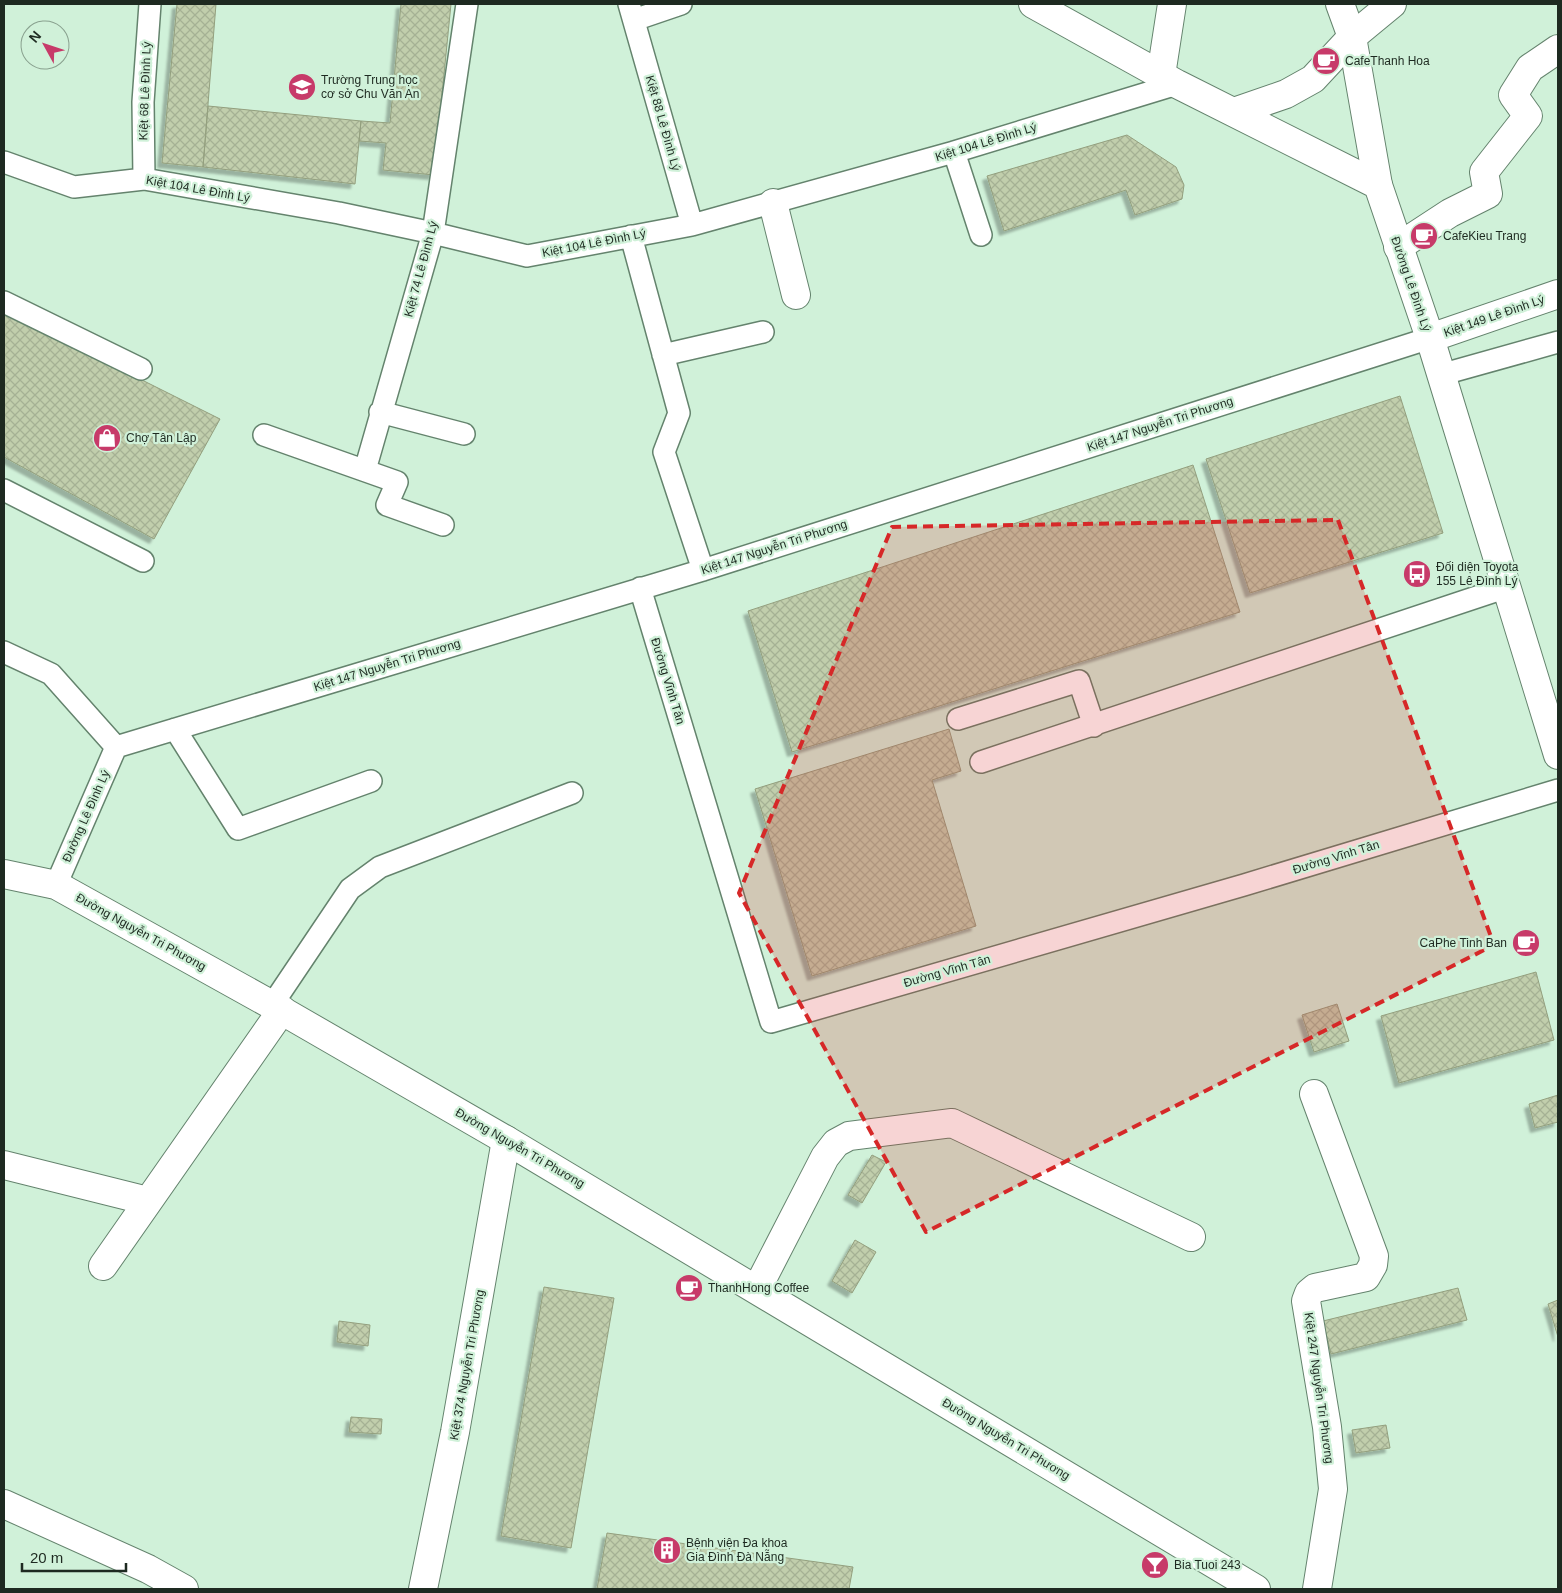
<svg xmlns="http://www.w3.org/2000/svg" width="1562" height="1593" viewBox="0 0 1562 1593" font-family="Arial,sans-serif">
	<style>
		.building { fill: url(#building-cross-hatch); stroke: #939f7e; filter: url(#shadow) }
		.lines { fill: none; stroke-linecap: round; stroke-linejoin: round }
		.service-casing { stroke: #64836d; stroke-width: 24 }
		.minor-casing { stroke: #64836d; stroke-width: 30 }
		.tertiary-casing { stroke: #64836d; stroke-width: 30 }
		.secondary-casing { stroke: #64836d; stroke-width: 30 }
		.primary-casing { stroke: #64836d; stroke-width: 30 }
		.service { stroke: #fff; stroke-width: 21 }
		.minor { stroke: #fff; stroke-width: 28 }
		.tertiary { stroke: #fff; stroke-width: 28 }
		.secondary { stroke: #fff; stroke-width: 28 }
		.primary { stroke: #fff; stroke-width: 28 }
		.marked { fill: #d62828; fill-opacity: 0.2; stroke: #d62828; stroke-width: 4; stroke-dasharray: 10 6; stroke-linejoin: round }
		.labels { text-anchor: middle; stroke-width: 4.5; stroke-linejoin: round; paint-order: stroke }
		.poi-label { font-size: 12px; fill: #1e2a21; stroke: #d0f1d9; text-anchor: start }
		.street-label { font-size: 12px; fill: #1e2a21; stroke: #d0f1d9 }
	</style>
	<defs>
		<pattern id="building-cross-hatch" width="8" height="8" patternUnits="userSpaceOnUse" patternTransform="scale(1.25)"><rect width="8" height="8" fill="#c1ceac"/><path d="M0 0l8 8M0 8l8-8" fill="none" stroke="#a5b194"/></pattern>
		<filter id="shadow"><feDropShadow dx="-4.5" dy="4.5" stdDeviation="1" flood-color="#0004"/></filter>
	</defs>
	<rect width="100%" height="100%" fill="#d0f1d9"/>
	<path class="building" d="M177 4H216L203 167 162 163Z
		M401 4H451L434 175 383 170 386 143 359 141 361 121 390 123Z
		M208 106 361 121 355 184 203 167Z
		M1127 135 1176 167 1184 185 1182 199 1135 215 1126 190 1004 231 987 176Z
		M4 311 220 419 154 539 4 457Z
		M1400 396 1443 533 1250 593 1206 459Z
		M1193 465 1240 612 792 752 748 611Z
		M949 729 961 771 932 780 976 926 812 976 755 789Z
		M1536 972 1554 1040 1399 1083 1381 1016Z
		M1337 1004 1349 1041 1314 1052 1302 1015Z
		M1558 1095V1122L1535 1128 1529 1104Z
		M872 1155 886 1162 862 1203 848 1195Z
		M855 1240 876 1252 852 1293 832 1281Z
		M544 1287 614 1298 571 1548 501 1536Z
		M1458 1288 1467 1320 1331 1354 1323 1321Z
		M1558 1300V1337L1548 1304Z
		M339 1321 370 1325 368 1346 337 1342Z
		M351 1417 382 1419 381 1434 349 1432Z
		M1386 1425 1390 1448 1356 1453 1352 1430Z
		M607 1533 853 1567 849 1589H597Z"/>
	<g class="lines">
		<defs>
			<path id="service" d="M629 4 692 225
				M634 20 681 4
				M954 152 981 235
				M4 162 74 187 144 179 339 213 433 233 527 256 692 225 954 152 1177 84
				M144 179 143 102 150 4
				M631 236 679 413 664 452 703 570
				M4 302 141 369
				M663 355 763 332
				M1440 375 1558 342
				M380 412 464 434
				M264 435 397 482 387 505 443 525
				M365 470 433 233 467 4
				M4 490 143 561
				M640 588 771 1022 1244 885 1558 790
				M4 652 51 674 116 747
				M958 719 1079 681 1094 726
				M175 729 238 829 371 781
				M116 747 703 570 1430 338
				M981 762 1507 587
				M56 885 116 747
				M272 1005 350 889 380 867 572 793"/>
			<path id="minor" d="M1352 37 1392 4
				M1161 75 1172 4
				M773 203 796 295
				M1398 247 1450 213 1488 194 1484 172 1528 116 1513 95 1530 68 1558 49
				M1430 338 1558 294
				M1314 1094 1374 1256 1373 1265 1366 1277 1315 1288 1309 1293 1306 1301 1327 1427 1333 1489 1317 1589
				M4 1165 148 1201
				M103 1266 282 1010
				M757 1289 825 1157 836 1143 849 1136 952 1123 1191 1237
				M423 1589 455 1432 506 1140"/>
			<path id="tertiary" d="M1340 4 1352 37 1378 185
				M4 874 56 885 272 1005 506 1140 1256 1589"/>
			<path id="secondary" d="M1033 4 1177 84 1378 185 1430 338 1558 755
				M1234 112 1286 94 1313 79 1352 37"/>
			<path id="primary" d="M4 1504 148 1569 184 1589"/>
		</defs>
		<use href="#service" class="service-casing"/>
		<use href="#minor" class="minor-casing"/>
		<use href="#tertiary" class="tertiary-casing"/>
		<use href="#secondary" class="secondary-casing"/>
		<use href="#primary" class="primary-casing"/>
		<use href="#service" class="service"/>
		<use href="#minor" class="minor"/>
		<use href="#tertiary" class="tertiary"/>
		<use href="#secondary" class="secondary"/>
		<use href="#primary" class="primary"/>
	</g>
	<path class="marked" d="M1338 520 1494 945 926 1232 739 893 892 527Z"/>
	<defs>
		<symbol id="cafe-disc" viewBox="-11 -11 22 22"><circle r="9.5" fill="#c73a69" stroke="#d0f1d9"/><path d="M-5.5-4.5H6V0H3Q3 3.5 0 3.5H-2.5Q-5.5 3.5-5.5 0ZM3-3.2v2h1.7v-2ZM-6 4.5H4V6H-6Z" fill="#fff"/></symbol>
		<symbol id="school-disc" viewBox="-11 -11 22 22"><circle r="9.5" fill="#c73a69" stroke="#d0f1d9"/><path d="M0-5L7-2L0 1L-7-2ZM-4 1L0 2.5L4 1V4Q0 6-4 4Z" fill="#fff"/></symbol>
		<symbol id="shop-disc" viewBox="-11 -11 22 22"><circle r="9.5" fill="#c73a69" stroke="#d0f1d9"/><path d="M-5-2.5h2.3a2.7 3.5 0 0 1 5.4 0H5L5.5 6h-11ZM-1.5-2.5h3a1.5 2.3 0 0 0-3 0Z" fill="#fff"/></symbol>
		<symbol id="bus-disc" viewBox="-11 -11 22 22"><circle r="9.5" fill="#c73a69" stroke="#d0f1d9"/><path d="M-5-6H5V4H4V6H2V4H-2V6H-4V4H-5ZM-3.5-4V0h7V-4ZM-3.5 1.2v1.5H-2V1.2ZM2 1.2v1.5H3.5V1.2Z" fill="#fff"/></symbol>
		<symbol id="building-disc" viewBox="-11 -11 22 22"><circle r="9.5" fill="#c73a69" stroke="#d0f1d9"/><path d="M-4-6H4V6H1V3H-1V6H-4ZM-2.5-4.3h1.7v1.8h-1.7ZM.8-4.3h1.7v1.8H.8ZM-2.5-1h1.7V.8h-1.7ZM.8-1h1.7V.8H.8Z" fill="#fff"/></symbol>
		<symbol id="bar-disc" viewBox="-11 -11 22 22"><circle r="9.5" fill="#c73a69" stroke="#d0f1d9"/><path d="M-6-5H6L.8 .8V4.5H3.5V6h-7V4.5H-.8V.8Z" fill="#fff"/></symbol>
	</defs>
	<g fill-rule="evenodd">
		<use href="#cafe-disc" x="1310" y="45" width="32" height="32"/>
		<use href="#school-disc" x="286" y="71" width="32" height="32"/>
		<use href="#cafe-disc" x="1408" y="220" width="32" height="32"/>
		<use href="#shop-disc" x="91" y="422" width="32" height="32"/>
		<use href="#bus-disc" x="1401" y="558" width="32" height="32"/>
		<use href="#cafe-disc" x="1510" y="927" width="32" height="32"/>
		<use href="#cafe-disc" x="673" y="1272" width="32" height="32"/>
		<use href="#building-disc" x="651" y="1534" width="32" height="32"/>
		<use href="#bar-disc" x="1139" y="1549" width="32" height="32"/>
	</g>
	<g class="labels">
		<g class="poi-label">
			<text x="1345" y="65">CafeThanh Hoa</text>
			<text x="321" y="84">Trường Trung học<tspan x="321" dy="14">cơ sở Chu Văn An</tspan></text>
			<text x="1443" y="240">CafeKieu Trang</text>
			<text x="126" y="442">Chợ Tân Lập</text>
			<text x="1436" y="571">Đối diện Toyota<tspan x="1436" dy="14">155 Lê Đình Lý</tspan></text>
			<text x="1507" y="947" text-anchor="end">CaPhe Tinh Ban</text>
			<text x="708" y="1292">ThanhHong Coffee</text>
			<text x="686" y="1547">Bệnh viện Đa khoa<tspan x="686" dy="14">Gia Đình Đà Nẵng</tspan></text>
			<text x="1174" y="1569">Bia Tuoi 243</text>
		</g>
		<g class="street-label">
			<text transform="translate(145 91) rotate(-88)" y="4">Kiệt 68 Lê Đình Lý</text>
			<text transform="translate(663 123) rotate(74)" y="4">Kiệt 88 Lê Đình Lý</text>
			<text transform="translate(986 142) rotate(-17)" y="4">Kiệt 104 Lê Đình Lý</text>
			<text transform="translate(198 189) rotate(10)" y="4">Kiệt 104 Lê Đình Lý</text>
			<text transform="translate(594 243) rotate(-11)" y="4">Kiệt 104 Lê Đình Lý</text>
			<text transform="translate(421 269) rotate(-75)" y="4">Kiệt 74 Lê Đình Lý</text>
			<text transform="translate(1411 284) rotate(71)" y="4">Đường Lê Đình Lý</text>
			<text transform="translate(1494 316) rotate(-19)" y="4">Kiệt 149 Lê Đình Lý</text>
			<text transform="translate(1160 424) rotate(-18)" y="4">Kiệt 147 Nguyễn Tri Phương</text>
			<text transform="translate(774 547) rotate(-18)" y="4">Kiệt 147 Nguyễn Tri Phương</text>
			<text transform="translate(387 665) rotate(-17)" y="4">Kiệt 147 Nguyễn Tri Phương</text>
			<text transform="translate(668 681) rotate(73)" y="4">Đường Vĩnh Tân</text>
			<text transform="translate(86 816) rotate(-66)" y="4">Đường Lê Đình Lý</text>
			<text transform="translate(1336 857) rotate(-17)" y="4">Đường Vĩnh Tân</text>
			<text transform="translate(141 932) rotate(29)" y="4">Đường Nguyễn Tri Phương</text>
			<text transform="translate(947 971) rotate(-16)" y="4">Đường Vĩnh Tân</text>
			<text transform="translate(520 1148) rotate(30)" y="4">Đường Nguyễn Tri Phương</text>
			<text transform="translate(467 1365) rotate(-80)" y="4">Kiệt 374 Nguyễn Tri Phương</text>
			<text transform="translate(1319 1388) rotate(82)" y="4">Kiệt 247 Nguyễn Tri Phương</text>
			<text transform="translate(1006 1439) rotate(31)" y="4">Đường Nguyễn Tri Phương</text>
		</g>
	</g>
	<rect width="1562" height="1593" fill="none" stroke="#1e2a21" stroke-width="10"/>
	<g transform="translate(45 45) rotate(310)"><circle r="24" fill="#d0f1d9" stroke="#89a18f"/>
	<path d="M0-4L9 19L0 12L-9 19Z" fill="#c73a69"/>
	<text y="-8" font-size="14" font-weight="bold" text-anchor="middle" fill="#1e2a21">N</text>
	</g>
	<path d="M22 1563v8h104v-8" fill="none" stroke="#1e2a21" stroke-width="2.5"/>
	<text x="30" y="1563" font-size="15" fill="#1e2a21" stroke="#d0f1d9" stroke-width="4" paint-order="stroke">20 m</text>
</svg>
